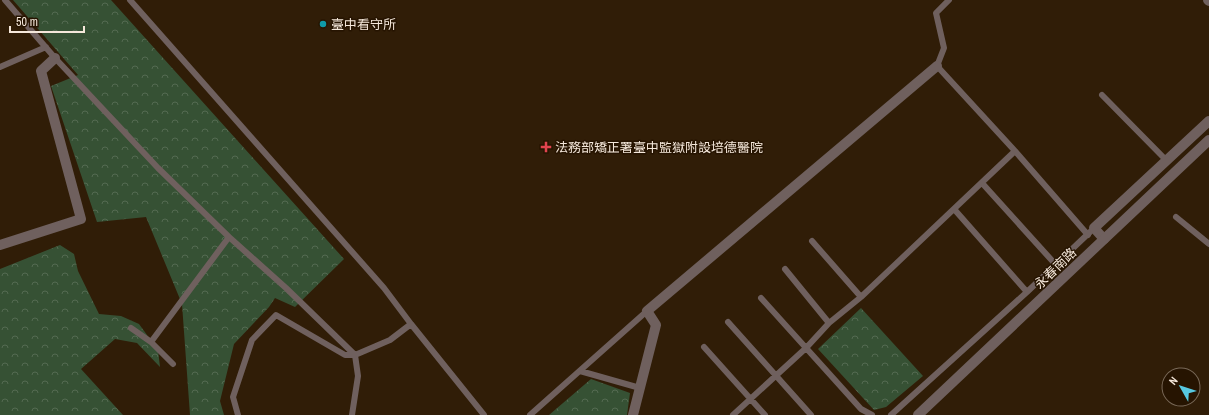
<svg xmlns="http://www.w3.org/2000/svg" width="1209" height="415" viewBox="0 0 1209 415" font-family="'Archivo Narrow','Noto Sans TC',sans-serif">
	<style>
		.forest { fill: url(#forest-crowns) }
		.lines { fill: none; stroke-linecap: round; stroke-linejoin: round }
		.service { stroke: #6f605e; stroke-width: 6 }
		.minor { stroke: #6f605e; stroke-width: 10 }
		.tertiary { stroke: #6f605e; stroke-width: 10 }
		.culture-dot { fill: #0f9aa8; stroke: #261401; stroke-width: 1.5 }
		.health-dot { fill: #e0444e; stroke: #261401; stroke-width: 1.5 }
		.labels { text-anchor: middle; stroke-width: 3; stroke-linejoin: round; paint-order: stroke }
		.poi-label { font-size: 13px; fill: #f5e8db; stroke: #261401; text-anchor: start }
		.street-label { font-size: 13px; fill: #f5e8db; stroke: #261401 }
	</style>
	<defs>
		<pattern id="forest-crowns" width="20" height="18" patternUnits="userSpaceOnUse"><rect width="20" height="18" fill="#365134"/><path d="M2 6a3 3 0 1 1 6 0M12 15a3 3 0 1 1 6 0" fill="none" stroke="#546a51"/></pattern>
	</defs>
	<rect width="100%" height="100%" fill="#301d07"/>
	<path class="forest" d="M13 0H111L344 259 295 307 275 298 269 307 234 344 220 401 224 415H190L182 304 146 217 97 222 51 86 78 75Z
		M60 245 74 254 78 271 99 314 121 316 139 324 158 350 160 367 137 343 115 339 81 369 123 415H0V269Z
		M861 308 923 376 886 407 874 410 818 349Z
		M591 379 630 393 627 415H549Z"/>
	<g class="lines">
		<path class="service" d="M5 0 55 58 158 168 229 237 286 288 355 355 358 376 352 415
			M130 0 384 288 411 324 484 415
			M949 0 936 13 944 48 937 66 1015 151 1088 235
			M0 67 46 47
			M1102 95 1167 161
			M982 183 1056 265
			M954 209 1027 292
			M1176 217 1209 244
			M812 241 861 297
			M785 269 829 323
			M761 298 861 409 872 415
			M728 322 811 415
			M131 328 151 342 173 364
			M151 342 229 237
			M704 347 765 415
			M580 371 640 388
			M238 415 233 397 252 340 276 315 345 355H355L390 340 411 324
			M530 415 647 311
			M733 415 806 348 829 323 861 297 1015 151
			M891 415 1027 292 1090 232"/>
		<path class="minor" d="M1208 0 1209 1
			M1104 239 1094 228 1209 121
			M0 245 81 219 41 71 55 58
			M633 415 656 325 647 311 937 66"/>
		<path class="tertiary" d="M918 415 1209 140"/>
	</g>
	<circle class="culture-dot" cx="323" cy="24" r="4"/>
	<path class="health-dot" d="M544 141h4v4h4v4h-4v4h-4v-4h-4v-4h4z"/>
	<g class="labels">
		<g class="poi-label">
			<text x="331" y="29">臺中看守所</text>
			<text x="555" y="152">法務部矯正署臺中監獄附設培德醫院</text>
		</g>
		<g class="street-label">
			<text transform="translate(1055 268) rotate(-44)" y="5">永春南路</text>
		</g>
	</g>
	<g transform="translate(1181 387) rotate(309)"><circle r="19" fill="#261401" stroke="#796958"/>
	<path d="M0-3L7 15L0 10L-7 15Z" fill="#57c9e2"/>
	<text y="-6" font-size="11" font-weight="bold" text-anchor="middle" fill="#f5e8db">N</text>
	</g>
	<path d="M10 26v6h74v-6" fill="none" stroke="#f5e8db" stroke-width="2"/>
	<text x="16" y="26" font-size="12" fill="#f5e8db" stroke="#261401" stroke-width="3" paint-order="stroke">50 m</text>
</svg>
